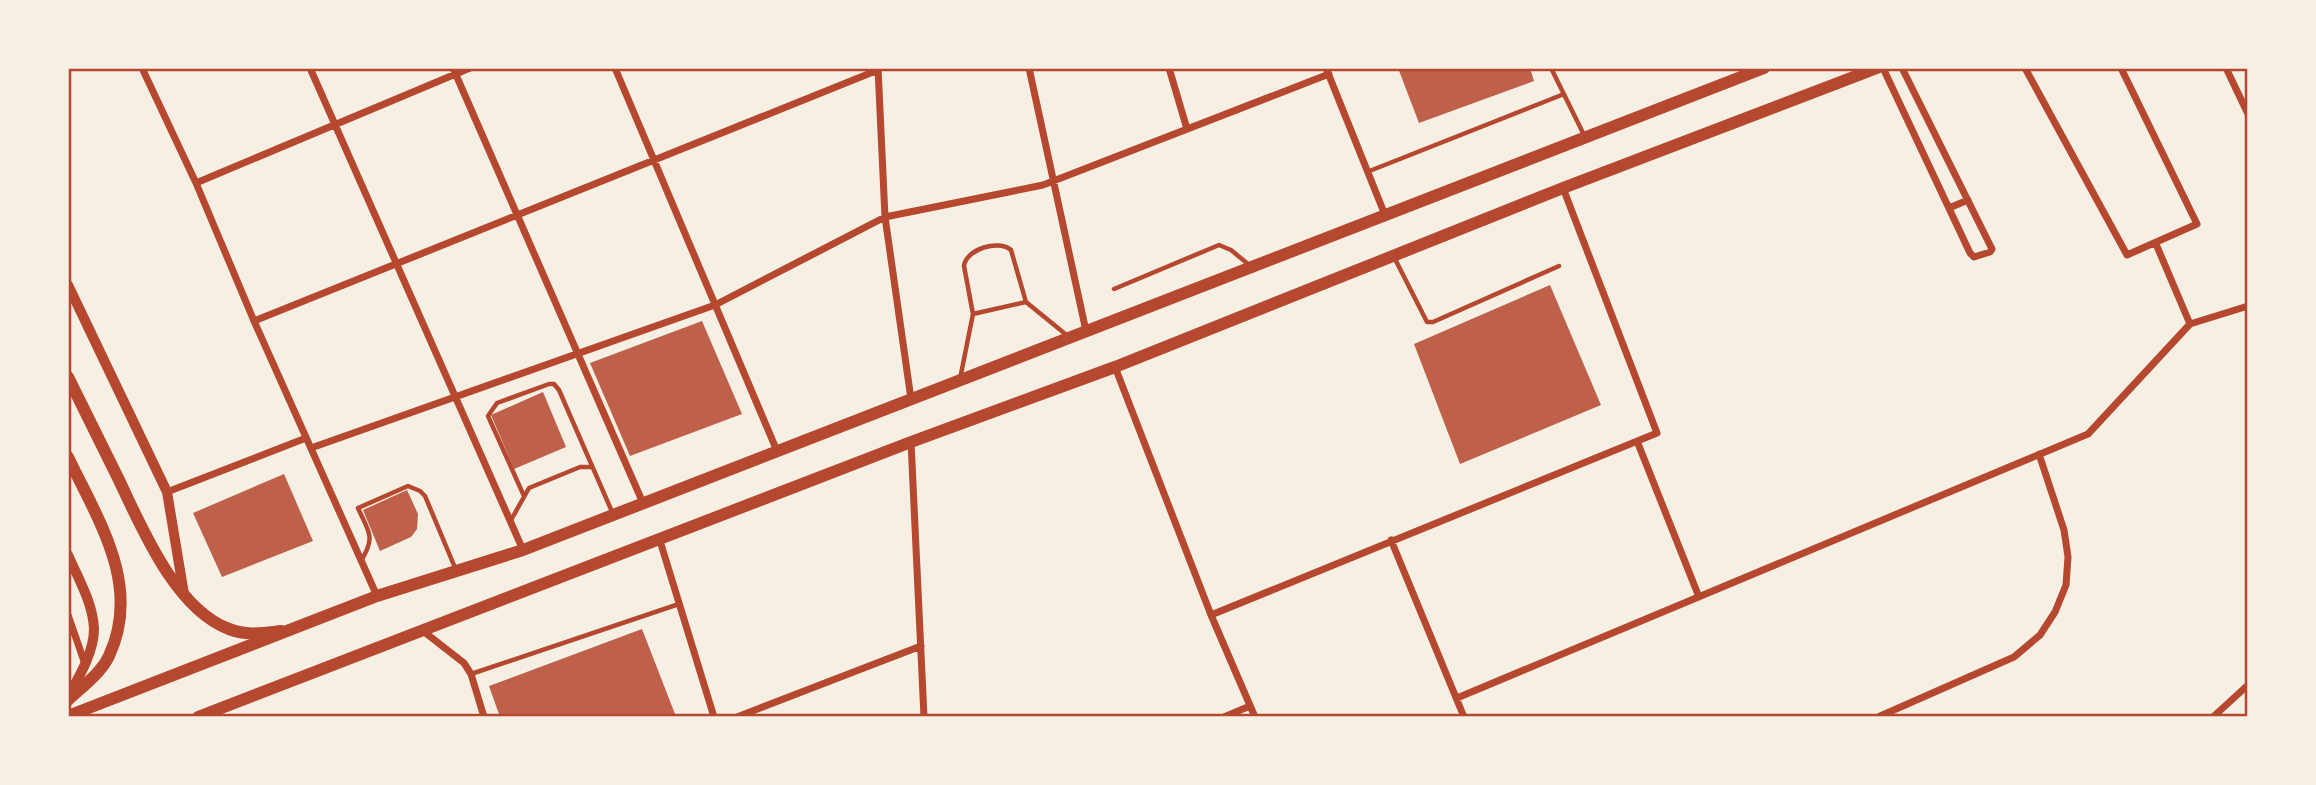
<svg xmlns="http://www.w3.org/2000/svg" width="2316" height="785" viewBox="0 0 2316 785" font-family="'Archivo Narrow',sans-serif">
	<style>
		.building { fill: #bf614a }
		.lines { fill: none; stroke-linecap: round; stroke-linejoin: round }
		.service { stroke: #b5482f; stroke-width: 4.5 }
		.minor { stroke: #b5482f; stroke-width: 7 }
		.tertiary { stroke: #b5482f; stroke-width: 10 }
		.secondary { stroke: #b5482f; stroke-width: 12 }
		.primary { stroke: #b5482f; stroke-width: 12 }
		.neatline { fill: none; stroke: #b5482f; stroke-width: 2.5 }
	</style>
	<rect width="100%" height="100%" fill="#f6efe4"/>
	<path class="building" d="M1398 68H1530L1534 81 1419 123Z
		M1550 285 1601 405 1460 464 1414 344Z
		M702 321 742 414 630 456 590 363Z
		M543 392 566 447 514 469 491 415Z
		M284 474 313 541 222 577 193 513Z
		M407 490 418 514 417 529 411 537 380 551 363 510Z
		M642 629 675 714 669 717H500L489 686Z"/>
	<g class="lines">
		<path class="service" d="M1551 68 1585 137
			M1367 172 1564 94
			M1395 259 1427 322H1433L1559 266
			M1114 289 1219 245 1231 250 1248 264
			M973 314 964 266C966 249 999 239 1011 250L1026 302
			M960 379 973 314 1026 302 1069 337
			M524 496 488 416 497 403 549 384H554L559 390 613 514
			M511 520 529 488 580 467H592
			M361 561C376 536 369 533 358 508L408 486 420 491 425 496 456 570
			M471 674 679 604"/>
		<path class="minor" d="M142 68 196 183 254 321 377 596
			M310 68 523 550
			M453 68 643 503
			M615 68 777 451
			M878 68 885 217 911 399
			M1029 68 1086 331
			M1169 68 1187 129
			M1326 68 1385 215
			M1883 68 1970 253 1974 257 1990 252 1992 249 1902 68
			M2025 68 2127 255 2197 224 2121 68
			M2226 68 2248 114
			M196 183 470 68
			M1949 208 1968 200
			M254 321 878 70
			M2190 324 2248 306
			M1115 367 1211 615 1255 717
			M1637 441 1699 597
			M911 442 924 717
			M311 448 715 305 885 217 1043 185 1329 74
			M167 492 306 438
			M1391 540 1464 717
			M660 541 714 717
			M68 615 85 664
			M1211 615 1657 433 1563 188
			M423 631 464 663 471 674 484 717
			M1457 698 2088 434 2190 324 2156 244
			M737 717 921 646
			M1224 717 1250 706
			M1878 717 2014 657 2040 635 2055 612 2066 585 2068 557 2064 530 2039 454
			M2213 717 2248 685"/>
		<path class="tertiary" d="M68 285 167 492 184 594
			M68 555C78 578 93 603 94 629 94 652 79 677 68 697"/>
		<path class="secondary" d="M68 377C85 411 101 444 118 478 141 526 175 609 229 629 247 636 263 633 281 631
			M68 457C98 520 142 585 109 656 101 673 82 687 68 700"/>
		<path class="primary" d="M68 716 377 596 523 550 1764 68
			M198 717 911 442 1115 367 1563 188 1877 68"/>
	</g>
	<rect width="2316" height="785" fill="none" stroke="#f6efe4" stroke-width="140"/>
	<rect x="70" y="70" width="2176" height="645" class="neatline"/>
</svg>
